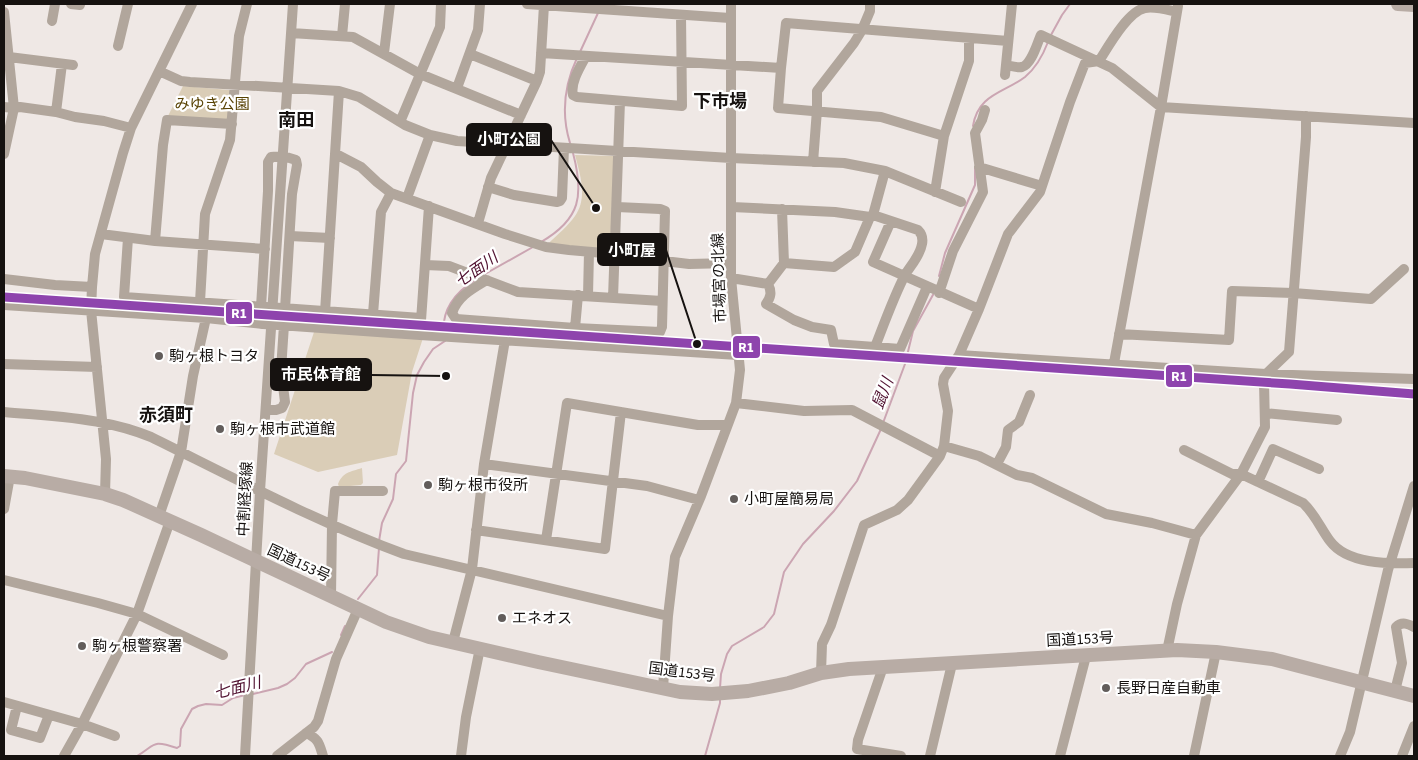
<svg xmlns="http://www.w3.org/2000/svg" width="1418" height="760" viewBox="0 0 1418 760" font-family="'Source Sans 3','Noto Sans JP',sans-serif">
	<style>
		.green { fill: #dacdb7 }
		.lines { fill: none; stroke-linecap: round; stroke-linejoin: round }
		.stream { stroke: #cba5b2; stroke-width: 2 }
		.minor { stroke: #b1a69c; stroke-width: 10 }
		.highway { stroke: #b8aca5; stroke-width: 14 }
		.minor-bridge { stroke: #b1a69c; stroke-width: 10 }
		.rail-1-casing { stroke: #fff; stroke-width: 12 }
		.rail-1 { stroke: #8e44ad; stroke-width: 9 }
		.poi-dot { fill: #625d5b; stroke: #fff; stroke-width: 2 }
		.labels { text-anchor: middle; stroke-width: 4.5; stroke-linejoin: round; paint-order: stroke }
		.park-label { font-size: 15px; fill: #584203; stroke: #fff }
		.street-label { font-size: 15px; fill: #161210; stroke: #fff }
		.poi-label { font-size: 15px; fill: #161210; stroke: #fff; text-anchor: start }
		.water-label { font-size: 16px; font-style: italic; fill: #501130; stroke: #fff }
		.quarter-label { font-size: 18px; font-weight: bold; fill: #161210; stroke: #fff }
		.leader { fill: none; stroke: #161210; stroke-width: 2 }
		.callout-dot { fill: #161210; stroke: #fff; stroke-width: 2 }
		.callout { fill: #161210; stroke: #161210; stroke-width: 2 }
		.callout-label { font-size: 16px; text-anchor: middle; font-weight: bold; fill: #fff }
		.line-badge { stroke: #fff; stroke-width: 2 }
		.badge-label { font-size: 14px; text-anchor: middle; font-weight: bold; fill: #fff }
	</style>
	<rect width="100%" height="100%" fill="#efe8e5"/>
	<path class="green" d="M183 86 229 90 231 93 227 121 168 116Z
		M575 155 614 156 610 251 548 244C557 235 568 226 575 216 588 198 580 174 575 155Z
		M314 332 423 338 412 372 397 455 318 472 274 454Z
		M362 468 363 483 361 485 339 487 338 484C343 472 350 472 362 468Z"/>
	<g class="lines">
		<path class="stream" d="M1051 35 1062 15 1070 4
			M580 52 598 13
			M973 126C978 94 1004 93 1025 77 1036 68 1043 55 1048 42
			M570 143C561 114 564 86 577 58
			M541 242C581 219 584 195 573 153
			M485 274 533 247
			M939 276 945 253 975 185V168
			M444 334C441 311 455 292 474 281
			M883 423 905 364 913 331 934 293
			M379 541 382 523 393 499 396 474 406 461 413 393 417 375 424 362 433 349 445 341
			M358 599 377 575 379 548
			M341 635 345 626
			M720 688 721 674 727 654 732 646 764 627 774 614 784 572 803 544 834 511 857 481 881 429
			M253 694 278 688 287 684 295 678 306 664 332 652
			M137 756C156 745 151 739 177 748L180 746 181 729 192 709 198 706 206 704 222 705 233 698 245 695
			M705 756 720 703V698"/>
		<path class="minor" d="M71 4 80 5
			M527 4 730 18
			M1178 6 1161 107 1414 123
			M4 12 14 108 4 154
			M52 21 55 4
			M291 33 353 37 420 74 521 115
			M342 36 345 4
			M118 46 128 4
			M384 53 390 4
			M541 53 781 68
			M470 54 537 81
			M586 56C580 67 570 83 573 95L577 97 682 106 681 15
			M9 57 73 65
			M1006 65C1011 66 1017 68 1022 67 1032 64 1037 43 1041 35L1112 68 1161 107 1114 363
			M159 71 181 81 190 82 339 91 359 97 405 125 430 135 457 141 731 158 844 163 885 171 961 202
			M1005 75 1012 4
			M457 88 478 30 480 4
			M4 107 14 108 20 107 56 112 75 117 104 121 131 128
			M56 112 62 64
			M400 122 440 27 441 4
			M944 136 881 117 778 108 781 68 786 23 1008 41
			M336 154 361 167 377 182 391 193 505 234 546 247 569 250 615 254
			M813 162 817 110V91L854 43 862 30 870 11V4
			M979 167 1042 186
			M488 187 514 195 557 202 560 201 562 198 564 148
			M935 192 944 136 969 61V38
			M407 198 430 135
			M782 209 784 263 834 267 855 252 870 217
			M873 215 885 171
			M891 221 873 262 979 309
			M478 223 491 178 537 81 540 72 544 5
			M101 234 155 241 265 249
			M290 236 330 238
			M128 238 124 297 265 307
			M155 241 163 145 167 120 232 124
			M664 261 689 264 731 263
			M425 265 449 266 518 292 662 301
			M731 278 768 284C772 292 771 297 766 304L794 320 812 327 831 330 834 344 875 347C884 324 894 296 905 275 911 265 920 256 922 244 923 239 922 234 918 230L873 215 870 217 835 212 732 207
			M4 279 55 285 92 287
			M487 280C472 289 458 296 452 313L456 319 575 328 660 332 662 327 665 211 660 209 617 207
			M768 284 784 263
			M939 293 953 251 983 192 975 133 982 120 985 110
			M588 296 589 252
			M613 298 620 101
			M200 302 205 214 230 140 239 36 247 4
			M4 305 206 318 263 324
			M261 307 268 191V162L271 157 283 156 296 160 297 165 292 194 285 309
			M282 308 421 318
			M325 312 339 91
			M373 314 381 212 391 193
			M279 325 420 335 738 355
			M575 328 578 295
			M1119 334 1229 340 1232 291 1293 293 1371 299 1404 269
			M420 335 429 206
			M875 347 900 349 927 287
			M959 355 1266 374 1414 379
			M4 364 97 367
			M736 403 804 411 852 410 940 456
			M266 410H276L282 408 285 402 281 370 284 325
			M4 412C37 415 71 416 103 423 120 426 136 431 151 437 234 478 317 522 404 554L668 616
			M1265 413 1337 420
			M944 446 979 456 1017 475 1032 478 1106 514 1152 523 1196 535
			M1184 450 1232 474H1241L1303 503C1315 514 1321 529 1330 541 1347 564 1388 564 1414 563
			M484 464 647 486 699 500
			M997 464 1006 447 1008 430 1019 422 1030 395
			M1258 482 1273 449 1319 469
			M105 494 106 459 91 310 92 287 95 254 123 153 131 128 192 4
			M4 509 10 476
			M159 516 181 452 193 376 206 318
			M476 530 605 549 621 412
			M546 540 567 403 698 425H727
			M4 580 98 603 137 614 223 655
			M331 596 332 524 335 491H383
			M453 642 472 569 484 464 505 340
			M1167 651 1177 604 1196 535 1241 474 1265 427 1264 382 1266 374 1289 352 1306 137V116
			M883 667 858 740 857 749 901 756
			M821 673 822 644 831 625 864 525 897 510 908 500 940 456 944 446 948 411 943 384 944 378 959 355 979 309 1008 234 1040 192 1070 102 1085 63 1099 61C1108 47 1128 11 1145 8 1155 6 1168 10 1177 12
			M663 688 668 616 675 557 701 496 736 403 740 370 731 278V4
			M1395 691 1402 663 1396 627C1402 621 1408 624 1414 627
			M4 702 82 724 115 736
			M17 706 11 730 40 738 49 715
			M306 733C319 739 319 743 323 756
			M64 756 82 724 137 614 170 521
			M245 756 260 491 293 4
			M277 756 314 727 318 721 336 659 358 609
			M461 756 466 717 480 648
			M930 756 951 668V663
			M1060 756 1086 656
			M1194 756 1216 652
			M1340 756 1350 732 1388 570 1414 486
			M1402 756 1414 726"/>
		<path class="highway" d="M1398 4 1414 5
			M4 476 25 478 105 494 123 500 201 535 386 622 429 637 538 662 680 692 712 694 748 691 789 683 821 673 849 669 1177 650 1216 652 1272 659 1414 696"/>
		<path class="minor-bridge" d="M265 307 282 308
			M263 324 279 325"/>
		<defs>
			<path id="rail-1" d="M4 297 1290 384 1414 394"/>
		</defs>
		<use href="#rail-1" class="rail-1-casing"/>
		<use href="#rail-1" class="rail-1"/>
	</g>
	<g class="poi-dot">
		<circle cx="159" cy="356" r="5"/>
		<circle cx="220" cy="429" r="5"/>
		<circle cx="428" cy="485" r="5"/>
		<circle cx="734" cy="499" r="5"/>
		<circle cx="502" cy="618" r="5"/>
		<circle cx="82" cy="646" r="5"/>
		<circle cx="1106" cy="688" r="5"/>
	</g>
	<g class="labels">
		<g class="park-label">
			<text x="212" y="109">みゆき公園</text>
		</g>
		<g class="street-label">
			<text transform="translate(719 278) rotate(-92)" y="5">市場宮の北線</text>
			<text transform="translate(245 499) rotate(-87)" y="5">中割経塚線</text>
			<text transform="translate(299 563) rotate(25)" y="5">国道153号</text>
			<text transform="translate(1080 639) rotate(-3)" y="5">国道153号</text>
			<text transform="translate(682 672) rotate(7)" y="5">国道153号</text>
		</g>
		<g class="poi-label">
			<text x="169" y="361">駒ヶ根トヨタ</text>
			<text x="230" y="434">駒ヶ根市武道館</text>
			<text x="438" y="490">駒ヶ根市役所</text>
			<text x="744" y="504">小町屋簡易局</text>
			<text x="512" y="623">エネオス</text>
			<text x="92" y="651">駒ヶ根警察署</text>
			<text x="1116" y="693">長野日産自動車</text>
		</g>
		<g class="water-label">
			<text transform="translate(476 269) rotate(-35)" y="6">七面川</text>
			<text transform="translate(882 393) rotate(-69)" y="6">鼠川</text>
			<text transform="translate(237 687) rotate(-14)" y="6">七面川</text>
		</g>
		<g class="quarter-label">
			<text x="720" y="107">下市場</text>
			<text x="296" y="126">南田</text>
			<text x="166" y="421">赤須町</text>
		</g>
	</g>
	<path class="leader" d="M596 208L551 140M697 344L666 250M446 376L371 375"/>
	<g class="callout-dot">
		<circle cx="596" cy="208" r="5"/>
		<circle cx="697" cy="344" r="5"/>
		<circle cx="446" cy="376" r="5"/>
	</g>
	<g class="callout">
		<rect x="467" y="124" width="84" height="31" rx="5"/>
		<rect x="598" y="234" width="68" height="31" rx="5"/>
		<rect x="271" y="359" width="100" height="31" rx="5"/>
	</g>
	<g class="callout-label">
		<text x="509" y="145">小町公園</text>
		<text x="632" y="256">小町屋</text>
		<text x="321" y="380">市民体育館</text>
	</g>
	<g class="line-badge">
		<rect x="225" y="301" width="28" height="24" rx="5" fill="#8e44ad"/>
		<rect x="732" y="335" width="29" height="24" rx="5" fill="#8e44ad"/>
		<rect x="1165" y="364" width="28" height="24" rx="5" fill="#8e44ad"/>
	</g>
	<g class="badge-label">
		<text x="239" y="318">R1</text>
		<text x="746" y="352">R1</text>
		<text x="1179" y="381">R1</text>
	</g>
	<rect width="1418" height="760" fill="none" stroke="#161210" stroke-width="10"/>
</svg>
